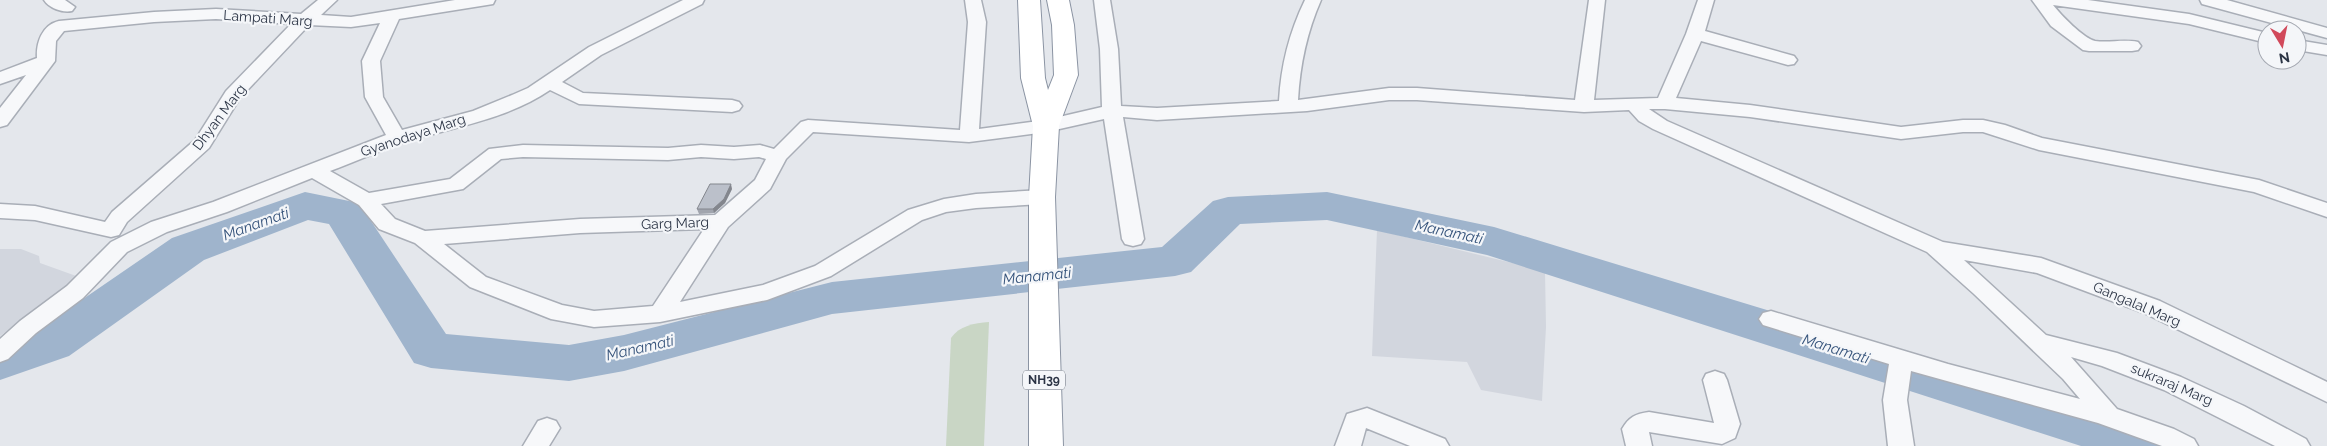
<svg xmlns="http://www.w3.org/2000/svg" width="2327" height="446" viewBox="0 0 2327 446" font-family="Raleway,sans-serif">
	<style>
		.built { fill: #d2d6de }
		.green { fill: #c9d6c5 }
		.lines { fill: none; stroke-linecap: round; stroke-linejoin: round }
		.river { fill: #9fb4cc; fill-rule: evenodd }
		.street-casing { stroke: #a9aeb7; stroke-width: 3 }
		.highway-casing { stroke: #8b94a3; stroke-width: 2 }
		.street { fill: #f7f8fa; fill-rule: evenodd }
		.highway { fill: #fff; fill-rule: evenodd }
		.wall { fill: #a1a5ae }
		.shaded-wall { fill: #83868d }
		.building { fill: #bbc0ca; stroke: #83868d }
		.labels { text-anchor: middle; stroke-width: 4.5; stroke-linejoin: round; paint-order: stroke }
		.shield { fill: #f4f6f9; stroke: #676e7b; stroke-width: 1 }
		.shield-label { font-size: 12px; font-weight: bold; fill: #2b3445 }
		.street-label { font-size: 14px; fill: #2b3445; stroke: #f4f6f9 }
		.water-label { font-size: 15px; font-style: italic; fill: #34527a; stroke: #f4f6f9 }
	</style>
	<rect width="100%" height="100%" fill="#e4e7ec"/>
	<path class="built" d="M1377 230 1545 271 1546 327 1542 401 1481 390 1467 362 1372 356Z
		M0 249H21L39 256 40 263 79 277 0 336Z"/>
	<path class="green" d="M989 322 984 446H946L951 338C959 326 974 323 989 322Z"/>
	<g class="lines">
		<path class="river" d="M305 192 359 203 446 334 569 345 624 335 832 282 1162 247 1213 201 1228 197 1327 192 1494 227 2145 425 2164 431 2171 446H2081L1487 255 1327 220 1240 224 1191 272 1175 276 832 314 624 371 569 381 431 368 414 363 329 224 308 220 204 260 69 356 0 380V343L35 332 172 238Z"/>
		<defs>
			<path id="street" d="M44 0H65L75 7 72 11C62 13 49 8 44 0Z
				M318 0H337L321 15 351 17 455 0H495L493 4 487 5 399 19 380 61 383 97 402 130 473 111 512 95 528 88 589 47 683 0H704L702 4 601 55 562 82 583 93 732 100 739 102 742 106 739 110 732 112 579 104 550 90C508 119 453 127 405 142 380 150 355 162 330 171L369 193 450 179 489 149 523 145 668 148 701 145 734 147 760 145 774 149 801 122 808 120 960 130 968 22 965 0H981L986 22 979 129 1046 120 1102 107 1100 49 1094 0H1110L1118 49 1121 106 1157 108 1279 101C1281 65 1289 33 1305 0H1321C1307 32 1300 64 1298 100L1389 88H1417L1575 100 1589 0H1605L1594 100 1658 98 1686 34 1698 0H1714L1705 31 1794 56 1797 60 1794 64 1788 65 1701 41 1676 98 1750 105 1901 127 1963 120H1983L2005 125 2042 138 2259 180 2327 203V217L2254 192 2039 150 1983 132H1963L1901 139 1750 117 1665 109H1649L1667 121 1943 242 2041 258 2160 301 2327 382V402L2144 313 2037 273 1964 260 2046 335 2117 353 2181 377 2244 406 2306 439 2310 446H2275L2164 390 2102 366 2071 357 2117 409 2174 429 2194 439 2198 446H2162L2098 423 1911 371 1907 400 1914 446H1888L1883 400 1889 364 1763 325 1759 319 1763 313 1771 311 1948 364 2080 399 2063 379 1974 294 1927 252 1653 129 1639 121 1629 110 1584 112 1417 100H1389L1307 111 1157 120 1123 117 1144 239 1141 244 1133 246 1125 244 1122 239 1104 119 1046 132 969 142 813 132 786 159 770 189 728 227 680 302 763 285 815 266 908 210 944 199 976 194 1042 190 1049 192 1052 197 1049 202 1042 204 976 208 946 212 922 220 831 276 767 300 660 322 594 327 551 319 470 287 415 243 379 229 359 205 312 178 227 212 167 232 127 252 83 298 36 333 8 359 0 362V339L20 321 67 286 111 242 151 222 213 202 386 135 365 97 362 61 380 23 351 27 309 25 240 98 209 148 127 222 119 235 111 237 35 220 0 218V204L35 206 105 222 112 212 195 140 226 91 291 24 216 19 154 22 64 31 56 41 55 61 7 125 0 127V108L26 75 0 84V72L37 58C36 43 42 25 59 21L154 12 216 9 301 14ZM523 157 668 160 701 157 734 159 759 157 766 159 755 180 715 215 580 219 425 231 395 219 381 204 463 189 501 159ZM704 229 653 306 594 311 562 305 486 277 444 244 580 233Z
				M2032 0H2088L2189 14 2267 33V43L2189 24 2053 5C2061 15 2083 38 2095 41 2109 43 2124 39 2138 42L2141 46 2138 50 2132 51H2089L2083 50 2051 26Z
				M2200 0H2227L2327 28V38L2202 4Z
				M2297 40 2327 45V55L2297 50Z
				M1715 371 1724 374 1727 380 1740 424 1735 438 1722 444 1649 432 1652 446H1626L1622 429C1629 417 1635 414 1649 412L1714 423 1703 380 1706 374Z
				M1367 408 1445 439 1449 446H1410L1366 428 1361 446H1335L1347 414Z
				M547 418 556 421 560 428 549 446H523L538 421Z"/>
			<path id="highway" d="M1018 0H1040L1045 78 1048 90 1054 75 1052 25 1047 0H1069L1074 25 1078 75 1059 126 1055 197 1063 446H1029V197L1033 126 1021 78Z"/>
		</defs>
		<use href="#street" class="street-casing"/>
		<use href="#highway" class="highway-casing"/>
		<use href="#street" class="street"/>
		<use href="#highway" class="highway"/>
	</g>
	<path class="wall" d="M732 189 725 203 714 213 699 214 697 209Z"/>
	<path class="shaded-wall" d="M731 184 732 189 725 203 714 213 713 209Z"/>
	<path class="building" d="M710 184H731L724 199 713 209H697Z"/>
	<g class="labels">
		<rect class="shield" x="1023" y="370.5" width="42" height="19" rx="4"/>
		<g class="shield-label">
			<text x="1044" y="384">NH39</text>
		</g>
		<g class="street-label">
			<text transform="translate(268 18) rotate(4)" y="5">Lampati Marg</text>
			<text transform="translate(219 117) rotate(-53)" y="5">Dhyan Marg</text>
			<text transform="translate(413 135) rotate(-18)" y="5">Gyanodaya Marg</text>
			<text transform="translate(675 223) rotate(-2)" y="5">Garg Marg</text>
			<text transform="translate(2137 304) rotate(23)" y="5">Gangalal Marg</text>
			<text transform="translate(2172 384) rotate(23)" y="5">sukraraj Marg</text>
		</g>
		<g class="water-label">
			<text transform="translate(256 224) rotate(-20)" y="5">Manamati</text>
			<text transform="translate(1449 232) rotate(12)" y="5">Manamati</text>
			<text transform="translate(1037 276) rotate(-6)" y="5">Manamati</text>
			<text transform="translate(640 348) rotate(-13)" y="5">Manamati</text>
			<text transform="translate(1836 349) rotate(17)" y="5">Manamati</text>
		</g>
	</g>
	<g transform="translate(2282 45) rotate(170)"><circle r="24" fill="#f4f6f9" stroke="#a4a8b1"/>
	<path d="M0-4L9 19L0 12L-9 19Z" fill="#d1495b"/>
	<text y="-8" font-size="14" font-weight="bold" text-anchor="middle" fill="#2b3445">N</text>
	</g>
</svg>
